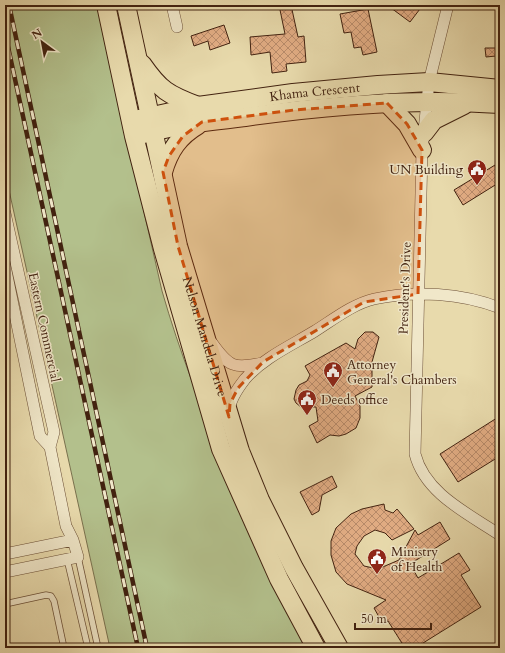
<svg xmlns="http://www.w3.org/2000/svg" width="505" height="653" viewBox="0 0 505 653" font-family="Cardo,serif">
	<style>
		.grass { fill: #b3c08c; stroke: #7a714e }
		.building { fill: url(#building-cross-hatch); stroke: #422210 }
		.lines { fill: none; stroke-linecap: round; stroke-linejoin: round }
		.lane-casing { stroke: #6c5037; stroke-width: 7 }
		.street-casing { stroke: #6c5037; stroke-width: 12 }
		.primary-casing { stroke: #422210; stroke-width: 20 }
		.lane { stroke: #f0e7c9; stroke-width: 5.5 }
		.street { stroke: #f0e7c9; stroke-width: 11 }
		.primary { stroke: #e8daac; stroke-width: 18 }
		.rail-casing { stroke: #422210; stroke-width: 4.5 }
		.rail { stroke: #f0e7c9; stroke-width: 3; stroke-dasharray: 9; stroke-linecap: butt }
		.marked { fill: #cf510d; fill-opacity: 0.2; stroke: #cf510d; stroke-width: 3; stroke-dasharray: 8 5; stroke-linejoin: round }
		.labels { text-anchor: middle; stroke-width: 3; stroke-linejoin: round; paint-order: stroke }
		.street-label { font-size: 13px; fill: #422210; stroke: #f0e7c9 }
		.poi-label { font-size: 13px; fill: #422210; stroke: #f0e7c9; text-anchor: start }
	</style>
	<defs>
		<pattern id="building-cross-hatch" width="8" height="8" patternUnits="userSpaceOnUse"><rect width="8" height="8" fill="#e2ad84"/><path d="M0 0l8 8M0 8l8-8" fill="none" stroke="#b98c6b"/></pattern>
	</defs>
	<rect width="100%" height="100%" fill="#e8daac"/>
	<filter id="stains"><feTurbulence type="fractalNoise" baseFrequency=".005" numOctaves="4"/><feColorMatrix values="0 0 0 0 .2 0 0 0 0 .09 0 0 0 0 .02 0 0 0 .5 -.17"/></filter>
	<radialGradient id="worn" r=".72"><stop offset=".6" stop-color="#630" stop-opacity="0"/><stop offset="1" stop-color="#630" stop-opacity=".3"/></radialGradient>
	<path class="grass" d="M5 5H97L162 291C197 413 256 532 306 648H110L5 172Z"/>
	<path class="building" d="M279 5H291L298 37 304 36 306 62 286 64 287 71 272 73 270 52 251 55 250 37 285 34Z
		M387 5H423L410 22Z
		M368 9 377 52 363 55 361 47 354 48 351 32 344 33 340 14Z
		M224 25 230 43 210 50 208 41 194 46 191 36Z
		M485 48H496V56L486 57Z
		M500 162V182L463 205 454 190Z
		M365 332H373L379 337 372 362V387L355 396 360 406V418L356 428 346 434 339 436 330 435 317 443 309 426 318 421 316 407H301L296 403 294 399 296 390 299 385 307 381 310 375 305 366 346 343 355 349 358 339Z
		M500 416V456L458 482 440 454Z
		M332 476 337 487 322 495 319 511 312 515 300 492Z
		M384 504 385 510 393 513 397 509 414 529 392 540 385 533 375 530 364 536 357 546 355 554 364 566 378 569 399 560 415 530 418 535 440 522 450 539 410 564 418 578 459 553 470 570 461 575 481 607 415 648H405L388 621 383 624 374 608 386 600 347 584 336 572 331 555V541L336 528 351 514 362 509Z"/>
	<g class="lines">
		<defs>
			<path id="lane" d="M78 557 98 648
				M67 559 88 648
				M5 604 46 595 51 596 54 601 64 648"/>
			<path id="street" d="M172 5 177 27
				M448 5 429 82 422 150 415 454C425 494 469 514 500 535
				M5 213 54 432 50 447 66 526 73 540 78 557 5 572
				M5 266 40 436 50 447
				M212 343C229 367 234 369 262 363
				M229 411C230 399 238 388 245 379 263 358 292 345 315 331 334 319 353 304 374 299 415 290 462 293 500 308
				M5 554 73 540"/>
			<g id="primary">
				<path d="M106 5 134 136 163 249 221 449 279 579 316 648"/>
				<path id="s1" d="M126 5 178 246 240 451 260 500 294 568 339 648"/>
				<path d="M142 64C160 90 168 95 198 106"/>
				<path d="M387 103 407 124 422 150"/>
				<path id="s2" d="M139 119 198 106 293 93 378 85 429 82 500 89"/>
				<path d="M424 133 434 120 464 105"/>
				<path d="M143 134C176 125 211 121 245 117 329 105 415 98 500 104"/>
				<path d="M163 172C169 151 179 136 198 125"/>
			</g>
		</defs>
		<use href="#lane" class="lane-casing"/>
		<use href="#street" class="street-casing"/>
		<use href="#primary" class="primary-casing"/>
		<use href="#lane" class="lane"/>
		<use href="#street" class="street"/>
		<use href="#primary" class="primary"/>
		<defs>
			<path id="rail" d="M9 5 147 648
				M5 33 138 648"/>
		</defs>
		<use href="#rail" class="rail-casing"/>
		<use href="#rail" class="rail"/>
	</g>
	<path class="marked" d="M387 103 407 124 422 150 418 294 364 302 263 362 238 388 230 404 229 417 178 246 163 172 169 156 183 136 202 122 294 110Z"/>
	<defs>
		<symbol id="civic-pin" viewBox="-11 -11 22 30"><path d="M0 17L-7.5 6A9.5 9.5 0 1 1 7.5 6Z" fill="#8f2418" stroke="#f0e7c9"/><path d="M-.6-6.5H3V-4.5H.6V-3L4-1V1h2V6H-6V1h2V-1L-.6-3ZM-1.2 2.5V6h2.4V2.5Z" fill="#fff"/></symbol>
	</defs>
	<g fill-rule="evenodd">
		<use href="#civic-pin" x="466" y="158" width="22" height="30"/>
		<use href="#civic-pin" x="322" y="360" width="22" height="30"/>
		<use href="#civic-pin" x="296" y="388" width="22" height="30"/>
		<use href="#civic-pin" x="366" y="547" width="22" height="30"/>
	</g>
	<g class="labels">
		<g class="street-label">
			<text dy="5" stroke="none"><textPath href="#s2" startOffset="178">Khama Crescent</textPath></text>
			<text transform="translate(404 288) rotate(-88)" y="5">President's Drive</text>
			<text transform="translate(45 327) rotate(78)" y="5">Eastern Commercial</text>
			<text dy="5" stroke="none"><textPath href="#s1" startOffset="341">Nelson Mandela Drive</textPath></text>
		</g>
		<g class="poi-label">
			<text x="463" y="174" text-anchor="end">UN Building</text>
			<text x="347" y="369">Attorney<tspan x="347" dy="15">General's Chambers</tspan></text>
			<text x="321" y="404">Deeds office</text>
			<text x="391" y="556">Ministry<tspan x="391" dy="15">of Health</tspan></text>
		</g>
	</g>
	<rect width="505" height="653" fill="none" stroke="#e8daac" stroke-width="20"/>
	<rect x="6" y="6" width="493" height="641" fill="none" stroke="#422210" stroke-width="2"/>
	<rect x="10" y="10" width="485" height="633" fill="none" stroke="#422210"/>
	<g transform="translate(42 42) rotate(328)" stroke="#f0e7c9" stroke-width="3" paint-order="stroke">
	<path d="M0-3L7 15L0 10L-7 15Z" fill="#422210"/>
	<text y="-6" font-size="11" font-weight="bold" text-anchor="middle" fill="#422210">N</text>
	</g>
	<path d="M355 623v6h76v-6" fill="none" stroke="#422210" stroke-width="2"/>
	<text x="361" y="623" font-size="12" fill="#422210" stroke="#f0e7c9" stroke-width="3" paint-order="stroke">50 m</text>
	<rect width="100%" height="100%" filter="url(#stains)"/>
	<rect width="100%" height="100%" fill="url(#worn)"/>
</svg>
